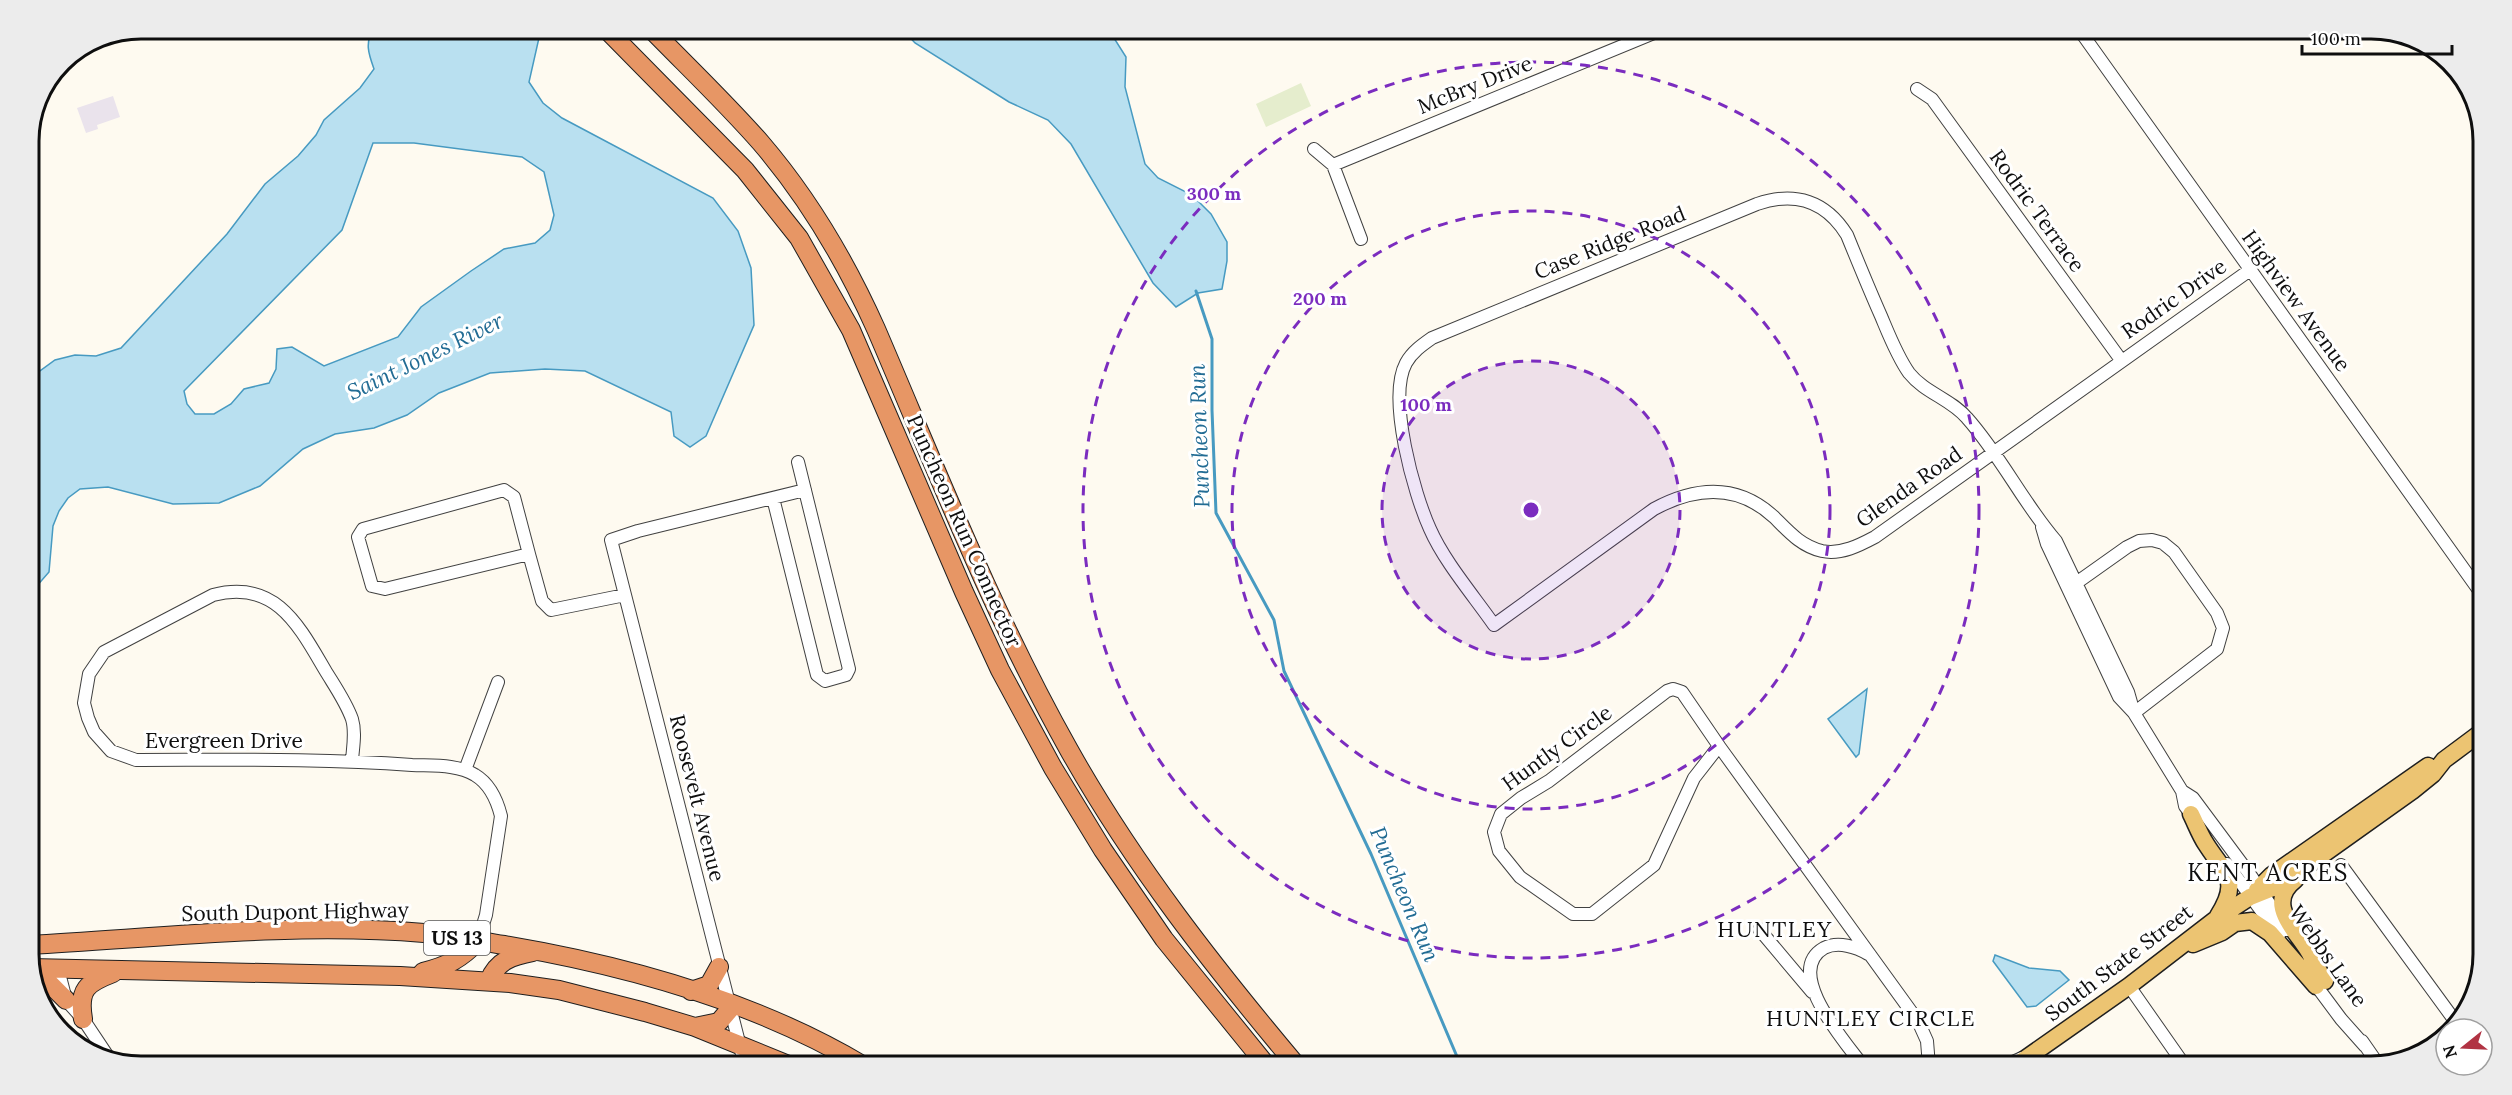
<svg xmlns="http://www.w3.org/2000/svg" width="2512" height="1095" viewBox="0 0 2512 1095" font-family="Lora,serif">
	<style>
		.industrial { fill: #eae3ec }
		.pitch { fill: #e5edcd }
		.water { fill: #b9e0f0; stroke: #479ac1; stroke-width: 1.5; fill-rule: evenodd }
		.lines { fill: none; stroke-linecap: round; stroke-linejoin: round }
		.stream { stroke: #479ac1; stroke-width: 3 }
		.minor-casing { stroke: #414141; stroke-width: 14 }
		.major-casing { stroke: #1f1f1f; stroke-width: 19 }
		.highway-casing { stroke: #1f1f1f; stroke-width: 20 }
		.minor { stroke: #fff; stroke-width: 12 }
		.major { stroke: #ecc472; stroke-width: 16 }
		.highway { stroke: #e79665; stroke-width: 18 }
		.ring { fill: none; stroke: #7b2cbf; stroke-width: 3; stroke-dasharray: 10 8 }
		.labels { text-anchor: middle; stroke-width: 6; stroke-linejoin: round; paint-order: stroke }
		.shield { fill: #fff; stroke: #565656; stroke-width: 1.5 }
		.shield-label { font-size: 20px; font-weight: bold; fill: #0e0e0e }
		.street-label { font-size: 21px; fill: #0e0e0e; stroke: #fff }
		.water-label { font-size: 22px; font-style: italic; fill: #226c94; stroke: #fff }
		.neighbourhood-label { font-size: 22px; letter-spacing: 1.5px; fill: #0e0e0e; stroke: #fff }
		.quarter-label { font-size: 24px; letter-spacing: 1.5px; fill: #0e0e0e; stroke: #fff }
		.rim { fill: none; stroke: #0e0e0e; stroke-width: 3 }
		.centre { fill: #7b2cbf; stroke: #fff; stroke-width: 3 }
		.ring-label { font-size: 18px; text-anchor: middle; font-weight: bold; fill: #7b2cbf; stroke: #fff; stroke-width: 6; stroke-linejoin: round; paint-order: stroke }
	</style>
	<rect width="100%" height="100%" fill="#fefaf0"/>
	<path class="industrial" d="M113 96 120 117 97 125 98 129 86 133 77 108Z"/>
	<path class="pitch" d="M1301 83 1311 106 1266 127 1256 104Z"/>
	<path class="water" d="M374 29H541L529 82 543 103 562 118 713 198 738 231 751 268 754 325 706 436 690 447 674 436 671 412 585 371 545 369 490 373 439 393 407 415 374 428 335 434 303 449 260 486 219 503 173 504 108 487 80 489 68 498 59 511 53 526 49 572 29 595V379L55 360 75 355 96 356 121 348 227 234 265 184 298 156 316 135 324 120 360 88 374 69C369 55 364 42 374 29ZM373 143H414L522 157 544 172 554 215 550 230 535 243 504 249 471 271 421 307 398 337 324 366 292 347 277 349 276 369 269 383 244 389 231 404 214 414H195L187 404 184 391 342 230Z
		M902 29H1102L1114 38 1126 57 1125 87 1145 164 1158 178 1192 195 1211 214 1227 242V261L1222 289 1198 293 1176 307 1153 283 1071 144 1048 120 1009 102 915 43Z
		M1867 689 1859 754 1856 757 1828 719Z
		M1995 955 2029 968 2060 971 2069 980 2036 1006 2027 1007 1993 961Z"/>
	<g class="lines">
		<path class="stream" d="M1196 291 1212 339V410L1216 513 1274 620 1284 671 1371 854 1461 1066"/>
		<defs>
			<path id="minor" d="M2078 28 2483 596
				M1917 89 1932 99 2121 360
				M1314 149 1333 165 1361 239
				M1333 165 1666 28
				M773 498 817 675 825 681 846 675 849 669 798 462
				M2042 527 2047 544 2119 697 2134 713 2182 791 2185 806 2196 821
				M529 554 514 497 504 490 363 529 358 537 372 586 385 589 529 554 542 601 551 610 625 595
				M2072 586 2127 547 2139 541 2152 540 2163 543 2174 552 2217 613 2223 628 2217 649 2134 713
				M1673 689 1682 692 1719 746 1694 778 1654 865 1592 914H1573L1520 877 1499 851 1494 832 1501 814 1521 798 1549 781 1667 691Z
				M2134 713 2128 692 2056 541C2023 503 2001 456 1967 418 1951 399 1925 393 1909 373 1897 356 1889 335 1881 316 1869 289 1858 262 1847 235 1826 201 1795 191 1757 204L1432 338C1422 345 1412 352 1406 363 1387 398 1414 494 1430 529 1444 561 1473 595 1494 625L1654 509C1695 487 1737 483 1774 517 1789 532 1801 546 1822 551 1841 555 1860 545 1875 537L2250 270
				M1719 746 1918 1021 1927 1041 1929 1066
				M352 760C353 747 356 732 352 719 346 702 334 685 325 670 298 624 275 579 213 595L104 652 89 674 84 703 88 718 94 732 111 751 136 760C228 760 320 758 412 765 431 766 458 764 475 775 490 784 497 800 501 816L486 915 478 941
				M465 770 498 682
				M2182 791 2193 798 2251 876 2287 930
				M2227 864 2279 935
				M2341 865 2455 1021
				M1759 929 1812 992
				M58 969 66 1000 83 1019 111 1061
				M2312 980 2341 1019 2365 1046
				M2129 986 2185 1066
				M2362 1041 2378 1064
				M745 1066 611 540 638 531 805 490
				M1863 1066C1847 1044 1782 972 1824 948 1838 941 1857 947 1868 954
				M2004 1066 2022 1058"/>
			<path id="major" d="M2191 814C2196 824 2200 835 2206 844 2225 874 2241 880 2218 916
				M2295 880C2265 903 2295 929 2309 952 2314 962 2319 972 2325 981
				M2257 890 2272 875 2428 766
				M2193 944 2222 932 2235 923 2252 921 2270 933 2316 986
				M2015 1066 2129 986 2216 919 2250 897 2280 885 2412 791 2433 774 2444 760 2483 731"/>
			<path id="highway" d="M605 28 745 170 799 238 851 330 964 592 1000 670 1053 768 1103 850 1164 939 1267 1066
				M650 28C687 66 726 103 761 143 809 199 846 262 876 329 937 471 993 615 1069 750 1133 864 1213 966 1297 1066
				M29 945C159 938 294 922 424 933 451 935 478 941 504 945 629 966 755 1001 864 1066
				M31 968 400 976 510 983 559 990 645 1012 695 1027 791 1066
				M423 972C447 966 461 959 478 941
				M33 974 45 979 66 1000
				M489 981C497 960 513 956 533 952
				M691 991 709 985 719 967
				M83 1019C78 989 87 983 113 973
				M695 1027 719 1022 730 1009"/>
		</defs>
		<use href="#minor" class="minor-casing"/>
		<use href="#major" class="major-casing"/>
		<use href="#highway" class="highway-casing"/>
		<use href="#minor" class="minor"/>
		<use href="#major" class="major"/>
		<use href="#highway" class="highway"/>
	</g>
	<circle cx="1531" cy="510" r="149" fill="#7b2cbf" fill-opacity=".12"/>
	<g class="ring">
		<circle cx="1531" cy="510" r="149"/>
		<circle cx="1531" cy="510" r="299"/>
		<circle cx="1531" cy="510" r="448"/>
	</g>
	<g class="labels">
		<rect class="shield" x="424" y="921" width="66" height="34" rx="4.5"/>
		<g class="shield-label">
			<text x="457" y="945">US 13</text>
		</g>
		<g class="street-label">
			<text transform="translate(1475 85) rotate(-22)" y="7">McBry Drive</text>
			<text transform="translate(2037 211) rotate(54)" y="7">Rodric Terrace</text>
			<text transform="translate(1610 243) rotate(-22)" y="7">Case Ridge Road</text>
			<text transform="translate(2174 299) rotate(-35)" y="7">Rodric Drive</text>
			<text transform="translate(2296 301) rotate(54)" y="7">Highview Avenue</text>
			<text transform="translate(1909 487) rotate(-35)" y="7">Glenda Road</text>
			<text transform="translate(964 531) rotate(66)" y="7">Puncheon Run Connector</text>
			<text x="224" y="748">Evergreen Drive</text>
			<text transform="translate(1557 748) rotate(-36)" y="7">Huntly Circle</text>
			<text transform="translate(697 798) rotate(76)" y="7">Roosevelt Avenue</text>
			<text transform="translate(295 912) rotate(-1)" y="7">South Dupont Highway</text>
			<text transform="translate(2328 956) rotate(55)" y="7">Webbs Lane</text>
			<text transform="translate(2119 963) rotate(-37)" y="7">South State Street</text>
		</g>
		<g class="water-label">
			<text transform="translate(425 356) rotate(-26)" y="8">Saint Jones River</text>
			<text transform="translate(1199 436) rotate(-92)" y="8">Puncheon Run</text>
			<text transform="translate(1405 894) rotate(67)" y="8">Puncheon Run</text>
		</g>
		<g class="neighbourhood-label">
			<text x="1775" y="937">HUNTLEY</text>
			<text x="1871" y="1026">HUNTLEY CIRCLE</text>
		</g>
		<g class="quarter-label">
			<text x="2268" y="881">KENT ACRES</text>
		</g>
	</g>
	<path d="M0 0H2512V1095H0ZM141 39H2371A102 102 0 0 1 2473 141V954A102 102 0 0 1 2371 1056H141A102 102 0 0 1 39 954V141A102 102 0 0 1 141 39Z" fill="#ececec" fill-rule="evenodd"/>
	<path class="rim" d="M141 39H2371A102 102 0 0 1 2473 141V954A102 102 0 0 1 2371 1056H141A102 102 0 0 1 39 954V141A102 102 0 0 1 141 39Z"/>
	<circle cx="1531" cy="510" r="9" class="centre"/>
	<g class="ring-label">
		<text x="1214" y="200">300 m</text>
		<text x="1320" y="305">200 m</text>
		<text x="1426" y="411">100 m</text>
	</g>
	<g transform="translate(2464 1047) rotate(252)"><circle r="28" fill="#ffffff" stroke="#9f9f9f" stroke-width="1.5"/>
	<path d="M0-4.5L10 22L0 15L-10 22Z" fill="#b13343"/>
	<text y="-9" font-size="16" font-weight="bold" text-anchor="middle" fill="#0e0e0e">N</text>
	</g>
	<path d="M2302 45v9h150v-9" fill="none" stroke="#0e0e0e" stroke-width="3"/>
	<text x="2311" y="45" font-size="18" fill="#0e0e0e" stroke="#ffffff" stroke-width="4.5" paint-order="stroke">100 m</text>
</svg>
